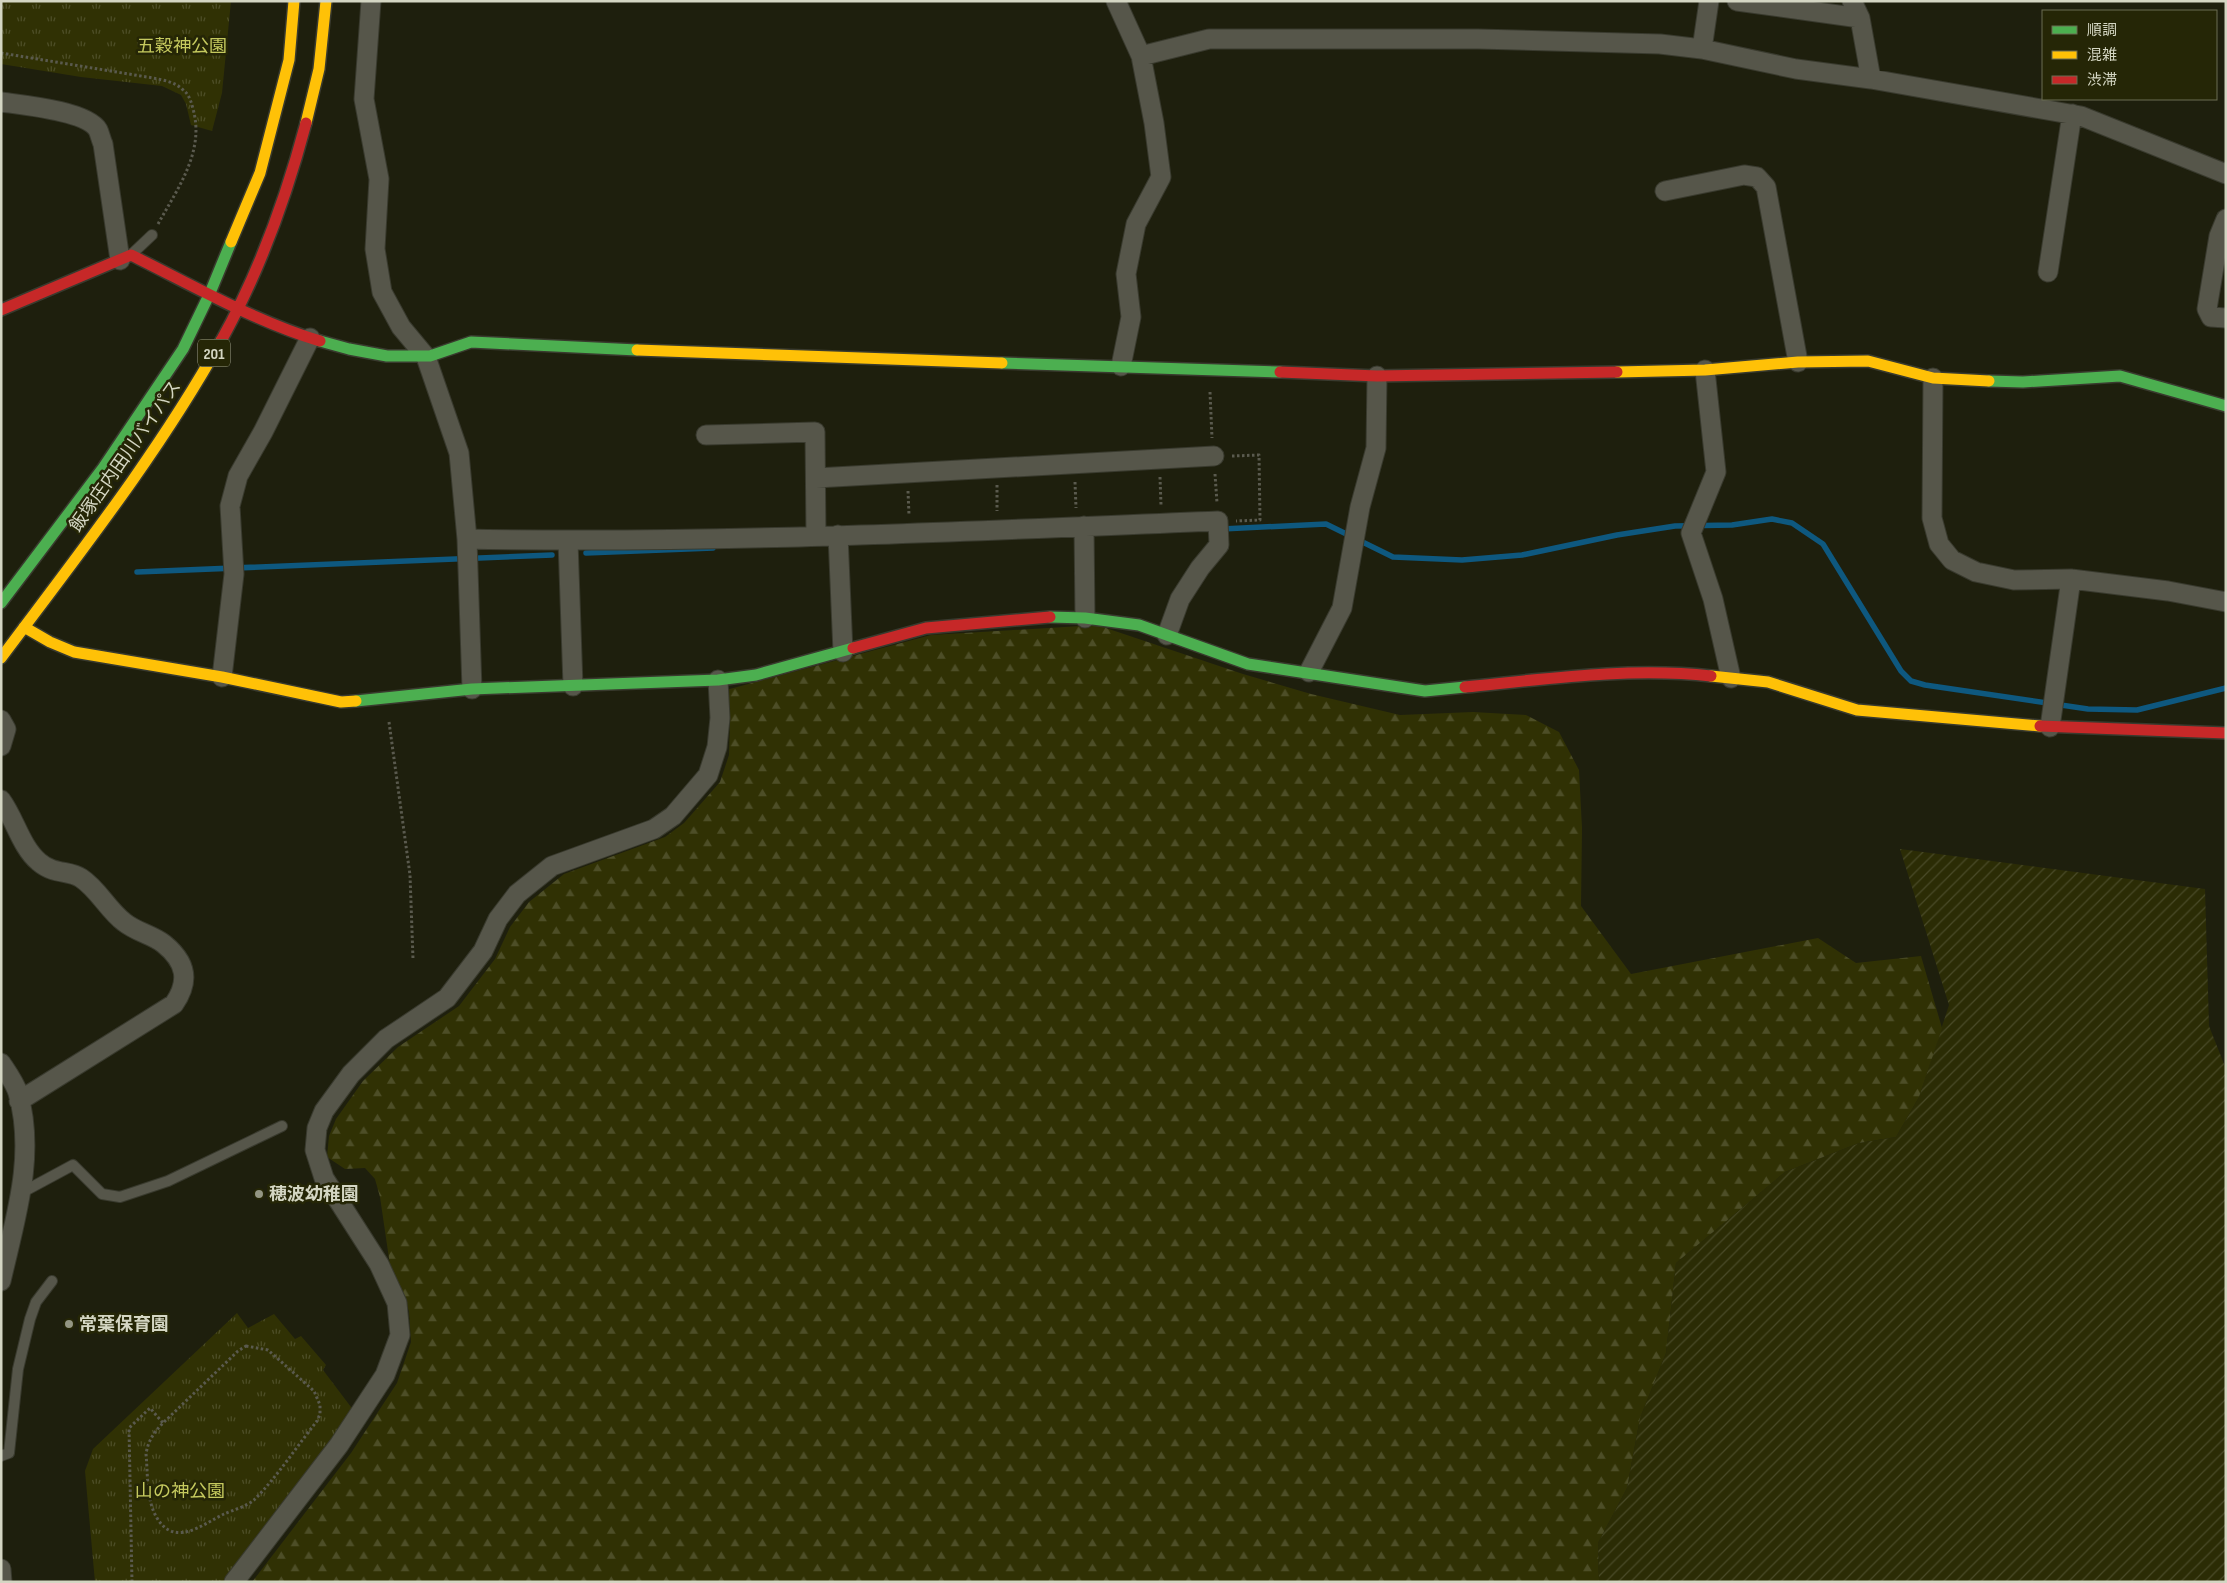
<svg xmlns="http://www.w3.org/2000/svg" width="2227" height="1583" viewBox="0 0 2227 1583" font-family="'Sofia Sans Condensed','Noto Sans JP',sans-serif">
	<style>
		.industrial { fill: url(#industrial-furrows) }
		.grass { fill: url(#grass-tufts) }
		.forest { fill: url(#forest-firs) }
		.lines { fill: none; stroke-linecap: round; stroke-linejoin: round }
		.stream { stroke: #0e587f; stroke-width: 5.5 }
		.lane-casing { stroke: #393a2e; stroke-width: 12 }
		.street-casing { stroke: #393a2e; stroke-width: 21 }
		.fast-casing { stroke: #393a2e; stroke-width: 14 }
		.slow-casing { stroke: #393a2e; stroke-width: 14 }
		.jam-casing { stroke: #393a2e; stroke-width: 14 }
		.path { stroke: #5a5a4e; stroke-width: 3; stroke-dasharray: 2.5 2.5; stroke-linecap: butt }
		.lane { stroke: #56564a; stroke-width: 10 }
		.street { stroke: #56564a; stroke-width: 19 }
		.fast { stroke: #4caf50; stroke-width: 11 }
		.slow { stroke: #ffc107; stroke-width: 11 }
		.jam { stroke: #c62828; stroke-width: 11 }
		.poi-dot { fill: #949683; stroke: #252606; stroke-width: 2 }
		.labels { text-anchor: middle; stroke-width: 5; stroke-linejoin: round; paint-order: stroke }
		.shield { fill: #252606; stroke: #a0a18a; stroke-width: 1 }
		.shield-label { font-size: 16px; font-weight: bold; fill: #d4d6c3 }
		.park-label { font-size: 18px; fill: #c5c95e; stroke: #252606 }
		.street-label { font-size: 18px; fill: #d4d6c3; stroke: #252606 }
		.poi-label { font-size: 18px; font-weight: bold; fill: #d4d6c3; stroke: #252606; text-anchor: start }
	</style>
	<defs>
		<pattern id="industrial-furrows" width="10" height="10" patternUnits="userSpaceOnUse" patternTransform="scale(1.25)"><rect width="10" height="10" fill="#2b2c05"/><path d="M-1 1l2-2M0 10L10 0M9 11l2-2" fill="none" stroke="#494a28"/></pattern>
		<pattern id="grass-tufts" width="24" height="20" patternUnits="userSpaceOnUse" patternTransform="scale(1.25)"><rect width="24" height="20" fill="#303104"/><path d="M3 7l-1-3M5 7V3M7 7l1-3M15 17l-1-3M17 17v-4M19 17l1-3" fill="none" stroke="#4d4e27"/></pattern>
		<pattern id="forest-firs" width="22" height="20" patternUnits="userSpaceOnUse" patternTransform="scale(1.25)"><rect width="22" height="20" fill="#303104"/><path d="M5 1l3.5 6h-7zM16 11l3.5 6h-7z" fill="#4d4e27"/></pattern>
	</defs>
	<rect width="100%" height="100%" fill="#1e1f0d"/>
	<path class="industrial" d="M1900 849 2205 889 2209 1026 2226 1069V1582H1599L1598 1543 1627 1488 1640 1418 1666 1353 1676 1263 1785 1172 1859 1143 1896 1137 1919 1097 1949 1005Z"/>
	<path class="grass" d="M1 1H231L222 93 212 131 191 125 186 104 181 95 162 86 81 77 1 64Z
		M237 1313 248 1328 274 1314 295 1339 301 1336 326 1365 323 1370 354 1411 226 1582H95L85 1471 93 1449Z"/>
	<path class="forest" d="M1097 625 1243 674 1311 694 1400 715 1473 712 1526 715 1559 732 1579 770 1582 828 1581 906 1631 974 1818 938 1856 963 1921 956 1942 1028 1919 1097 1896 1137 1859 1143 1785 1172 1676 1263 1666 1353 1640 1418 1627 1488 1598 1543 1599 1582H252L351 1453 397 1383 411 1342 409 1311 391 1272 380 1197 375 1179 365 1168 345 1169 327 1157 329 1136 336 1119 363 1081 398 1047 459 1006 495 959 510 927 529 902 564 874 665 837 684 823 720 782 729 755 730 722 726 690 931 635Z"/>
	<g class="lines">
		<path class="stream" d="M1222 529 1326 524 1393 557 1462 560 1522 555 1617 535 1675 526 1732 525 1772 519 1792 523 1823 544 1901 671 1911 681 1925 685 2088 709 2137 710 2226 688
			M586 553 713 548
			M137 572 552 555"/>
		<defs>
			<path id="lane" d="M133 253 152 235
				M21 1193 73 1165 102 1194 120 1197 168 1181 282 1126
				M1 1456 9 1453 18 1369 30 1319 36 1302 52 1281"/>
			<path id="street" d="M371 1 364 99 379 179 375 249 382 292 401 327 426 357 459 453 467 539 472 689
				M1116 1 1141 56 1154 123 1161 177 1136 224 1126 274 1131 317 1121 366
				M1737 1 1860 18
				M1852 1 1860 18 1871 79
				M1702 49 1709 1
				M1141 56 1209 39H1478L1660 44 1702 49 1796 69 1871 79 2081 116 2226 174
				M1 102C22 105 87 111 98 130 100 134 101 140 103 144L120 260
				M1665 191 1744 175 1757 177 1766 187 1798 362
				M2226 219 2219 236 2207 309 2211 317 2226 318
				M2048 272 2072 114
				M1705 370 1716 472 1691 533 1713 599 1731 678
				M1933 378 1932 518 1939 544 1952 560 1976 572 2014 580 2071 579 2168 591 2226 602
				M706 435 815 432 816 536
				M816 478 1214 456
				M1084 526 1085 618
				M838 535 843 652
				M467 539C718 544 968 531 1218 521L1219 545 1200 568 1180 599 1167 635
				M568 541 573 686
				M1309 672 1342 608 1360 507 1376 448 1377 376
				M222 677 234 574 230 506 238 476 263 432 310 338
				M1 720 6 729 1 746
				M2050 727 2071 579
				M1 800C15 819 21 847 39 862 54 875 69 870 81 878 98 889 108 910 124 922 136 932 153 935 164 944 186 962 190 981 174 1004L19 1101
				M1 1063C7 1072 15 1083 18 1093 36 1156 15 1219 1 1281
				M1 1569 2 1582
				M234 1582 339 1445 385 1375 400 1335 397 1303 379 1264 324 1178 315 1150 317 1128 324 1111 351 1074 386 1039 447 998 483 951 498 919 517 894 552 866 654 829 673 816 708 775 717 747 720 718 718 680"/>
			<path id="fast" d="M320 341 349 349 387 356H430L471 342 637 350
				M1002 363 1280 372
				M1989 381 2023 382 2120 376 2226 406
				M1 603 103 468 183 349 210 293 231 242
				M1050 617 1085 618 1139 625 1248 664 1425 691 1465 687
				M356 701 472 689 718 680 756 675 853 648"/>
			<path id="slow" d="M306 123 319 69 326 1
				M231 242 260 173 289 60 294 1
				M637 350 1002 363
				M1617 372 1705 370 1798 362 1868 361 1933 378 1989 381
				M24 627 50 642 74 652 222 677 341 702 356 701
				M1 658C78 555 158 454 221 341
				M1711 676 1768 682 1857 710 2040 726"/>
			<path id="jam" d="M1 310 131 255C192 285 254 321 320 341
				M221 341C259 273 286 198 306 123
				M1280 372 1377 376 1617 372
				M853 648 926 628 1050 617
				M1465 687C1546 679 1630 667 1711 676
				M2040 726 2226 733"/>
		</defs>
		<use href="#lane" class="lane-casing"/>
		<use href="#street" class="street-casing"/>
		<use href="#fast" class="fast-casing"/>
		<use href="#slow" class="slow-casing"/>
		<use href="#jam" class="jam-casing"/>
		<path class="path" d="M1 53 153 78C163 80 175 82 182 89 189 94 191 101 193 109 205 151 178 188 158 224
			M1210 392 1212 438
			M1232 456 1259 455 1260 520 1236 521
			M1215 474 1217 503
			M1160 477 1161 505
			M1075 482 1076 508
			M997 485V511
			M908 491 909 515
			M389 722 410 875 413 959
			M246 1346 268 1350 314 1391 320 1405V1414L317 1421C298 1445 276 1478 255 1499 248 1506 233 1510 224 1514 203 1524 175 1548 157 1518 146 1500 148 1474 146 1454 148 1441 154 1432 163 1423L238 1351Z
			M132 1582 129 1428 150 1408 163 1423"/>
		<use href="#lane" class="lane"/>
		<use href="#street" class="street"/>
		<use href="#fast" class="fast"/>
		<use href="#slow" class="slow"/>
		<use href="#jam" class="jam"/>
	</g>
	<g class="poi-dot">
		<circle cx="259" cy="1194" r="5"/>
		<circle cx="69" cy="1324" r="5"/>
	</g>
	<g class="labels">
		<rect class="shield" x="198" y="339.5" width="32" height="27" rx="4"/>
		<g class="shield-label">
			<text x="214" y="359">201</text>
		</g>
		<g class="park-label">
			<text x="182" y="52">五穀神公園</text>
			<text x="180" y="1497">山の神公園</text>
		</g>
		<g class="street-label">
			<text transform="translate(125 456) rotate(-55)" y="6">飯塚庄内田川バイパス</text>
		</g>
		<g class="poi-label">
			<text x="269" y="1200">穂波幼稚園</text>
			<text x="79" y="1330">常葉保育園</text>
		</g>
	</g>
	<rect width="2227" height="1583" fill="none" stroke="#d4d6c3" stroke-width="5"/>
	<rect x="2042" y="10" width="175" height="90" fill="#252606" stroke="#6b6c52"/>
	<rect x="2052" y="26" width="25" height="8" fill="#4caf50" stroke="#6b6c52"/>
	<text x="2087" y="35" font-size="15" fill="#d4d6c3">順調</text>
	<rect x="2052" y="51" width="25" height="8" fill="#ffc107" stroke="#6b6c52"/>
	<text x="2087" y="60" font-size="15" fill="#d4d6c3">混雑</text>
	<rect x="2052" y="76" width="25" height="8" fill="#c62828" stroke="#6b6c52"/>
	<text x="2087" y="85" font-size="15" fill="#d4d6c3">渋滞</text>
</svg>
